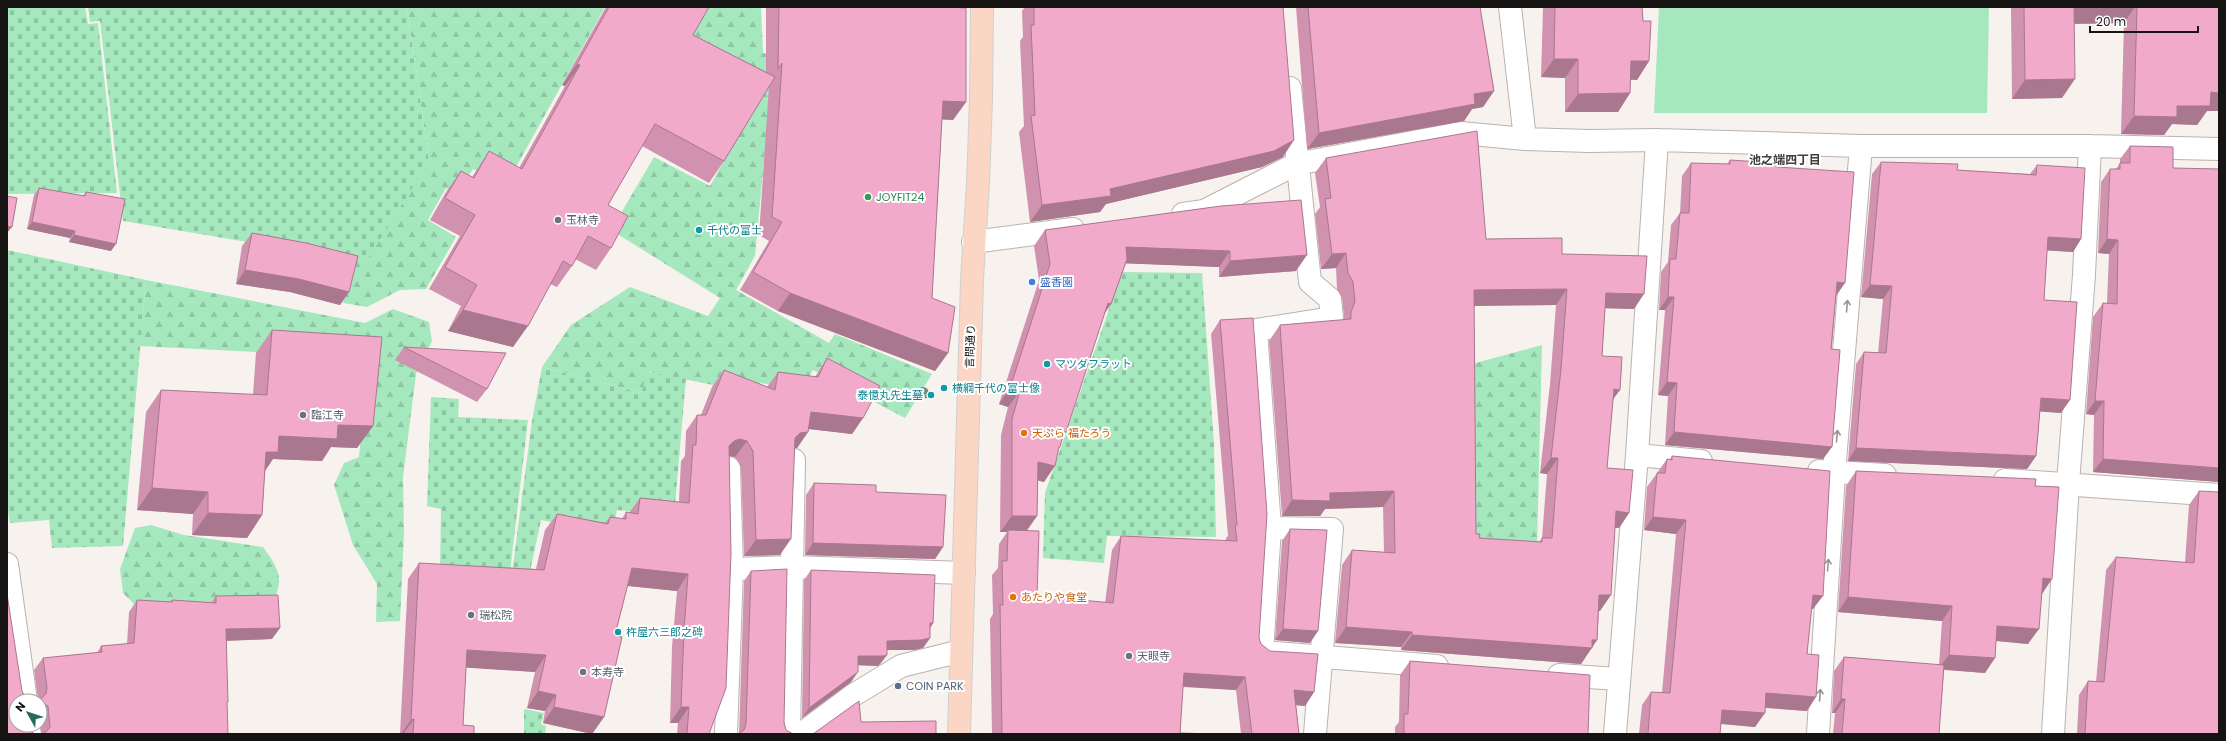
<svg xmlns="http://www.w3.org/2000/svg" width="2226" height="741" viewBox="0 0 2226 741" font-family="Poppins,'Noto Sans JP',sans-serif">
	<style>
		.forest { fill: url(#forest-firs) }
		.cemetery { fill: url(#cemetery-stones) }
		.park { fill: #a5e8be }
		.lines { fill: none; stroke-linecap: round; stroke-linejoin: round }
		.minor-casing { stroke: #b9b3af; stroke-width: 24 }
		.major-casing { stroke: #d0d0d0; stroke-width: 24 }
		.minor { stroke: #fff; stroke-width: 22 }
		.major { stroke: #fbd6c4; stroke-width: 22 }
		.tree { fill: #708c7b }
		.wall { fill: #d092af; fill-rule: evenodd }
		.shaded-wall { fill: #a9778e }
		.building { fill: #f2aacb; stroke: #a9778e; fill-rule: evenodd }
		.oneway { stroke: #969594 }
		.leisure-dot { fill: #2e9e5b; stroke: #fff; stroke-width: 1.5 }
		.worship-dot { fill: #6b7280; stroke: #fff; stroke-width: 1.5 }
		.culture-dot { fill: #0f9aa8; stroke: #fff; stroke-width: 1.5 }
		.shop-dot { fill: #3f7fe0; stroke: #fff; stroke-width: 1.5 }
		.food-dot { fill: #e8710a; stroke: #fff; stroke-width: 1.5 }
		.service-dot { fill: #5c6f8a; stroke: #fff; stroke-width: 1.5 }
		.labels { text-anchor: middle; stroke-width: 4; stroke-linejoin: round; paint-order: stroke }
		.leisure-label { font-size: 11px; fill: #27864d; stroke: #fff; text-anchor: start }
		.worship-label { font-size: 11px; fill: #5b616d; stroke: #fff; text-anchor: start }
		.culture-label { font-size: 11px; fill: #0d838f; stroke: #fff; text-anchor: start }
		.shop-label { font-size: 11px; fill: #366cbe; stroke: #fff; text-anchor: start }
		.street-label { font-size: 11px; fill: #161412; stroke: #fff }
		.food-label { font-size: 11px; fill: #c56008; stroke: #fff; text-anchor: start }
		.service-label { font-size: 11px; fill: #4e5e75; stroke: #fff; text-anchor: start }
		.neighbourhood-label { font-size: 12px; font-weight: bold; fill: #423d3a; stroke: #fff }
	</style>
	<defs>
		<pattern id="forest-firs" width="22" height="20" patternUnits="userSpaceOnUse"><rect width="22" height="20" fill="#a5e8be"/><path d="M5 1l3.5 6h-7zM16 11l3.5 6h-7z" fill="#8dc6a2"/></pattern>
		<pattern id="cemetery-stones" width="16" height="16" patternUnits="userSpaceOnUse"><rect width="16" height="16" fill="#a5e8be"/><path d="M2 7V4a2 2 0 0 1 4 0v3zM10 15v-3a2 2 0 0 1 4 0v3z" fill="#8dc6a2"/></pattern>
	</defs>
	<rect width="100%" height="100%" fill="#f8f2ee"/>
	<path class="forest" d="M407 7H605L505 187 473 169 457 194 446 188 428 220 456 237 426 289 400 290 367 307 343 303 355 261 429 161Z
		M673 7H761L763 53 774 55 755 256 736 290 829 343 835 334 932 374 905 418 813 370 802 390 760 383 755 402 713 385 649 372 641 393 542 367 571 325 630 287 708 316 720 298 611 230 654 157 710 186 726 157 680 56Z
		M146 280 365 323 393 309 429 322 432 341 416 374 403 477 404 533 400 621 376 622 377 584 353 545 334 485 344 463 359 457 368 358 140 346Z
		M1542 345 1537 549 1472 545V364Z
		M151 525 184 535 263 547C279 569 285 579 272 604H134L123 593 120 569 135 528Z"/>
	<path class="cemetery" d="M7 7H85L88 24 98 23 117 193 7 194Z
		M88 7H407L429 161 366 262 123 221 100 21 90 22Z
		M7 250 146 280 123 546 52 548 49 520 10 523 7 506Z
		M1122 272 1202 273 1214 444 1216 537 1107 536 1104 563 1043 558 1045 493Z
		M542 367 641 393 648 372 686 379 674 516 617 510 612 534 541 520 529 576 512 573 532 421Z
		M431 397 459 399 458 417 528 420 510 572 440 567 441 509 427 506Z
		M524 709 544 713 541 724 546 726 545 734H524Z"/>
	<path class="park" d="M1659 7H1989L1987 113H1654Z"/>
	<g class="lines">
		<defs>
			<path id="minor" d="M1510 7 1525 139
				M1290 88 1310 282 1330 299 1332 318 1256 330 1270 528 1262 652 1437 666
				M1183 214 1204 211 1296 164 1461 133 1525 139 1589 141 1657 140 1861 146H2090L2219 149
				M973 242 1073 229
				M1637 455 1701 461
				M1819 471 1885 475
				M2005 480 2219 495
				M1270 528 1332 529 1315 734
				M7 564 26 701
				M732 569 792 567 964 573
				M1559 675 1618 679
				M29 725 30 734
				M726 734 732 569 729 468
				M789 734 794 460
				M801 734 852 696 901 666 961 651
				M1615 734 1637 455 1657 140
				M1818 734 1834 473 1861 146
				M2053 734 2068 483 2084 275 2090 146"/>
			<path id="major" d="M959 734 972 280 978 183 981 100 982 7"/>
		</defs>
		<use href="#minor" class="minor-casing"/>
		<use href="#major" class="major-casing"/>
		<use href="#minor" class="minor"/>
		<use href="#major" class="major"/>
	</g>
	<circle class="tree" cx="923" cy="393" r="6"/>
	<path class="wall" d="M606 7H709L693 35 766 72V7H948L966 102 953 120 942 119 932 298 948 353 935 371 778 311 740 290 769 241 759 235 769 86 724 161 709 183 642 146 608 205 611 248 596 270 575 259 572 266 557 287 550 284 513 347 448 331 461 306 429 289 460 236 430 220 446 192 461 171 472 177 489 151 519 168 565 86 562 85Z
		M1025 7H1283V157L1262 167 1106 204 1100 212 1030 222 1019 132 1024 126 1020 41 1023 37 1022 11Z
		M1296 7H1480L1494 91 1483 107 1472 109 1464 121 1307 149Z
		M1536 7H1642L1643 21 1649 61 1637 80 1630 79V93L1618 112H1565V78L1541 77 1543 8H1536Z
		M2011 7H2219L2207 111 2197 125 2172 124 2164 135 2121 134 2124 23 2074 24 2062 98 2012 99Z
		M2130 146 2173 168 2219 482 2093 472 2094 415 2086 414 2093 317 2103 303H2107L2109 254 2098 253 2101 182 2110 169H2116L2120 163V159Z
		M1326 158 1486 239 1562 254 1634 309 1605 308 1602 356 1613 399 1607 468 1629 513 1619 528H1615L1600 611H1599L1597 640 1581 664 1401 650V647L1335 643 1342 565 1352 550 1384 552 1383 507 1325 509 1320 516H1282L1269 341 1280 325 1343 320 1344 317 1342 298 1337 289 1336 268 1321 269 1315 214 1320 207 1315 173ZM1556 305 1550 384 1540 473 1547 474 1542 538 1539 542 1479 538 1476 534 1474 306Z
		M1730 160 1777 167 1836 296 1823 459 1665 445 1668 396 1658 395 1665 310H1659L1661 272 1668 262 1671 225 1680 213 1682 176 1691 163 1727 164Z
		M1881 162 1957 170 2030 174 2037 165 2081 239 2073 252 2047 250 2044 300 2061 413 2040 411 2036 456 2027 469 1848 461 1856 364 1864 352 1878 353 1883 299 1861 297 1872 174Z
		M39 188 83 196 86 192 111 251 69 242 70 238 27 229 34 195Z
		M1221 206 1296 271 1219 277V267L1126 263 1111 304 1104 314 1058 451 1044 482 1038 480 1037 516 1027 531 1037 596 1105 603 1112 550 1121 536 1226 541V538L1228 536 1211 334 1220 320 1259 638 1261 644 1314 692 1305 706 1296 705 1299 734H1241L1236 690 1183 687 1180 733 1213 734H992L990 619 993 614 992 575 998 568 999 544 1007 532H1000L1001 435 1008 407 999 404 1039 280 1034 246 1045 230Z
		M252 233 349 292 340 305 290 292 236 284 242 246Z
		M272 330 373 426 357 448 331 447 322 461 273 459 265 471 262 515 247 538 192 535 193 514 137 510 146 412 161 390 253 395 256 353Z
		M404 347 487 389 477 402 395 360Z
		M827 358 863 418 852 434 809 429 808 432 797 448H794L780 555 744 556 741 467 735 457 729 456 709 734H677L678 723H670L672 647 677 591 627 586 615 635 604 717 592 734 543 723 545 711 527 708 535 672 466 667 463 725 474 734H400L408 579 419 563 536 569 545 530 557 514 605 523 610 517 622 519 626 512 629 513 640 498 679 502 681 461 685 456 686 431 697 415H701L712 387 724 370 767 387 778 372 815 377Z
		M1672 456 1813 609H1811L1807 654V711L1765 708 1755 727 1721 724 1720 734H1639L1642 705 1651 692 1662 693 1676 534 1644 530 1647 487 1667 459H1670Z
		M1856 471 2035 486 2042 594 2028 644 1996 641 1985 673 1944 670 1939 734H1833L1835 713H1832L1834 671 1844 657 1939 665 1942 621 1838 612 1846 486Z
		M814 483 876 492 943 547 935 559 805 555 806 495Z
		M2199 491 2219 734H2077L2079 695 2088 681 2096 682 2106 570 2116 557 2185 563 2189 505Z
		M1290 529 1310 643 1275 640 1282 541Z
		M811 570 933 623 930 629V638L923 648 914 650H887V655L880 664 878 666 858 665 851 682 802 718 804 580Z
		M751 571 786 730 739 734 744 581Z
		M216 596 272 639 227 641V704L41 734 40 725V701L38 700 34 670 43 658 97 653 101 646 127 644 129 612 137 600 170 602 172 600 211 603Z
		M1410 661 1588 734H1395V727L1399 722 1400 675Z"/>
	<path class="shaded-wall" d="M1537 7H1544L1543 8H1536Z
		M2073 7H2135L2124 23 2061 24Z
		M1554 59H1578L1565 78 1541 77Z
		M1631 61H1649L1637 80 1618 79Z
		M577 64 580 65 565 86 562 85Z
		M2075 79 2062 98 2012 99 2025 80Z
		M1494 91 1483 107 1472 109 1464 121 1307 149 1319 133 1474 94Z
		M2211 92 2219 93V111H2207L2197 125 2172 124 2164 135 2121 134 2134 116 2177 106Z
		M1630 93 1618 112H1565L1578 94Z
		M943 101 966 102 953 120 931 119Z
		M1294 140 1283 157 1262 167 1106 204 1100 212 1030 222 1042 205 1110 189Z
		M32 222 75 231 70 238 27 229Z
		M7 226 12 227 7 233Z
		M74 235 116 244 111 251 69 242Z
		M2048 237 2081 239 2073 252 2039 250Z
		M2107 239 2118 240 2109 254 2098 253Z
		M1126 247 1230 251 1219 267 1115 263Z
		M1346 253 1336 268 1321 269 1332 254Z
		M1307 255 1296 271 1219 277 1230 261Z
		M245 270 299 279 349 292 340 305 290 292 236 284Z
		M1837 282 1845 283 1836 296Z
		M1870 285 1892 286 1883 299 1861 297Z
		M1567 289 1556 305 1463 306 1474 290Z
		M790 293 948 353 935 371 778 311Z
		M1606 293 1644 294 1634 309 1596 308Z
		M1668 297H1674L1665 310H1659Z
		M1108 303 1111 304 1100 320Z
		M463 310 528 326 513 347 448 331Z
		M1667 382 1677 383 1668 396 1658 395Z
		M1010 388 1020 391 1008 407 999 404Z
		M1614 389 1620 390 1609 405Z
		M2041 398 2070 400 2061 413 2032 411Z
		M2095 401H2104L2094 415 2086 414Z
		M811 412 863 418 852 434 800 428Z
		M338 425 373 426 357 448 331 447 322 461 273 459 262 475 266 452 279 436Z
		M808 432 797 448 788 449 795 438 800 433Z
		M1064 432H1066L1055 448Z
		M1674 432 1832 447 1823 459 1665 445Z
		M740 439 747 441 735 457 729 456V446L734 441Z
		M1856 448 2036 456 2027 469 1848 461Z
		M1551 458H1558L1547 474 1540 473Z
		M2103 459 2219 468V482L2093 472Z
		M1038 462 1055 466 1044 482 1027 478Z
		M152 488 208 492 193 514 137 510Z
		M1394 491 1383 507 1325 509 1320 516H1282L1292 500 1330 493Z
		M1616 511 1629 513 1619 528 1605 527Z
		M208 513 262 515 247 538 192 535Z
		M1012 516H1037L1025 532 1008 530 1007 532H1000Z
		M1653 517 1686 520 1676 534 1644 530Z
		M791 539 780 555 744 556 756 540Z
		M813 543 943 547 935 559 805 555Z
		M632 568 688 574 677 591 620 585Z
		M2043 578 2052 579 2042 594 2032 593Z
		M1599 595H1611L1600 611 1589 610Z
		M1813 595 1823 596 1813 609H1803Z
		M1848 597 1952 606 1942 621 1838 612Z
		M930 623H933L927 633Z
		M1997 626 2039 629 2028 644 1987 640Z
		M1346 627 1412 632 1401 647 1335 643Z
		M280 628 272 639 218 641 226 629Z
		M1283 629 1318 631 1310 643 1275 640Z
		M1412 635 1592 640H1597L1581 664 1401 650Z
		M930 638 923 648 914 650H880L887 641Z
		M467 650 546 655 535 672 456 667Z
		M887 655 880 664 878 666 851 665 858 656Z
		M1949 655 1995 658 1985 673 1938 669Z
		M858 672 851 682 802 718 809 708Z
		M1184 673 1245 677 1236 690 1175 686Z
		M1294 690 1314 692 1305 706 1284 704Z
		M538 691 556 695 545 711 527 708Z
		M1766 693 1816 697 1807 711 1757 707Z
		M1841 699H1845L1835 713H1832Z
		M554 707 604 717 592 734 543 723Z
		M681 707H689L678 723H670Z
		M1722 710 1765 713 1755 727 1712 723Z
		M414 719 403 734H401L411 720Z"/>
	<path class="building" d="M609 7H709L693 35 775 77 724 161 655 124 608 205 628 216 611 248 588 236 572 266 563 261 528 326 463 310 477 285 445 267 475 215 445 198 461 171 474 178 489 151 522 169 580 65 577 64Z
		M779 7H948L966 8V102L943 101 932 298 955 307 948 353 790 293 753 272 782 222 772 217 782 63 778 69Z
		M1034 7H1283L1294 140 1274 151 1110 189 1111 196 1042 205 1031 116 1035 115 1031 25H1034Z
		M1308 7H1480L1494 91 1474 94 1475 104 1319 133Z
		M1555 7H1642L1643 21H1651L1649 61H1631L1630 93 1578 94V59H1554Z
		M2024 7H2074L2075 79 2025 80Z
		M2137 7H2219V93L2211 92 2210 106H2177V117L2134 116Z
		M1477 131 1486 239 1562 238V254L1647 256 1644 294 1606 293 1602 356 1622 357 1620 390 1614 389 1607 468 1633 470 1629 513 1616 511 1611 595H1599L1597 640H1592V648L1412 635V632L1346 627 1352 550 1395 553 1394 491 1330 493V501L1292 500 1280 325 1351 319V312L1355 302 1353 282 1348 273 1346 253 1332 254 1325 199 1331 198 1326 158ZM1567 289 1561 369 1551 458H1558L1552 538H1542V542L1479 538 1480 534H1476L1474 290Z
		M2130 146 2173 147V168L2219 169V468L2103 459 2104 401H2095L2103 303 2117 304 2118 240 2107 239 2110 169H2120V163H2130Z
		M1730 160 1777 163V167L1854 172 1845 283 1837 282 1831 349 1840 350 1832 447 1674 432 1677 383 1667 382 1674 297H1668L1670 259H1676L1680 213H1689L1691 163 1730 164Z
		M1881 162 1958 164 1957 170 2036 175 2037 165 2085 168 2081 239 2048 237 2044 300 2077 302 2070 400 2041 398 2036 456 1856 448 1864 352 1886 353 1892 286 1870 285Z
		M39 188 85 196 86 192 125 199 116 244 74 235 75 231 32 222Z
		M7 196 17 198 12 227 7 226Z
		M1301 200 1307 255 1230 261V251L1126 247 1127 259 1111 304 1108 303 1066 432H1064L1060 447H1059L1055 466 1038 462 1037 516H1012V419L1020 391 1010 388 1050 264 1045 230 1221 206Z
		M252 233 306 243 358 256 349 292 299 279 245 270Z
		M1253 318 1267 514 1259 638 1261 644 1270 651 1318 654 1314 692 1294 690 1299 734H1252L1245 677 1184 673 1180 733 1213 734H1002L1000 605H1003L1002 561H1007L1008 530 1039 531 1037 596 1113 603 1121 536 1237 541 1235 525H1237L1220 320Z
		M272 330 382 337 373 426 338 425 337 439 279 436 278 452H266L262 515 208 513V492L152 488 161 390 267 395Z
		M404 347 506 353 487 389Z
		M827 358 880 386 863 418 811 412 808 432 800 433 795 438 791 539 756 540 753 451 747 441 740 439 734 441 729 446 731 553 726 688 709 734H687L689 707H681L684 631 688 574 632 568 615 635 622 637 604 717 554 707 556 695 538 691 546 655 467 650 463 725 474 726V734H413L414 719 411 720 419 563 544 570 557 514 608 524 610 517 626 519V512L638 514 640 498 689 503 693 445H696L697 415H706L724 370 775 390 778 372 818 377Z
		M1672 456 1830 471 1823 596 1813 595 1807 654 1819 655 1816 697 1766 693 1765 713 1722 710 1720 734H1648L1651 692 1670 693 1686 520 1653 517 1657 473H1665L1667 459 1672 460Z
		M1856 471 2036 479 2035 486 2059 487 2052 579 2043 578 2039 629 1997 626 1995 658 1949 655 1952 606 1848 597Z
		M814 483 876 485V492L946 495 943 547 813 543Z
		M2199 491 2219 492V734H2085L2088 681 2104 682 2116 557 2194 563Z
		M1290 529 1327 530 1318 631 1283 629Z
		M787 569 784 723 786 730 793 734H738L744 730 746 724 751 571Z
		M811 570 935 575 933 623H930V638L921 640 887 641V655L884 656H858V672L809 708Z
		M7 594 22 691 25 697 34 701H16V725H28V729L33 733 37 734H7Z
		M278 595 280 628 226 629 228 702H227L228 734H41L46 732 50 727 48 706 40 702V701H38L46 694 47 688 43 658 102 652 101 646 134 643 137 600 172 602V600L216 603V596Z
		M1844 657 1944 665 1939 734H1842L1845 699H1841Z
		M1410 661 1590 675 1588 734H1404V714H1408Z
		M859 701 861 722 936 721V734H813Z"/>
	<defs><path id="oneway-shaft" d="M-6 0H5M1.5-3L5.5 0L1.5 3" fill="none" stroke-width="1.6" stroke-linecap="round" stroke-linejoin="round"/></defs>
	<g class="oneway">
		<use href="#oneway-shaft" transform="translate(1847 306) rotate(-85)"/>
		<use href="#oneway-shaft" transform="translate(1837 436) rotate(-85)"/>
		<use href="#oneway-shaft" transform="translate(1828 565) rotate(-86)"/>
		<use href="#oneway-shaft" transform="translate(1820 695) rotate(-86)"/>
	</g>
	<circle class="leisure-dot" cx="868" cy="197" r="4"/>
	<g class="worship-dot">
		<circle cx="558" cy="220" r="4"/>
		<circle cx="303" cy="415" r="4"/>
		<circle cx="471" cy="615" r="4"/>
		<circle cx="1129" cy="656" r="4"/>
		<circle cx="583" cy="672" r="4"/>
	</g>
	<g class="culture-dot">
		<circle cx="699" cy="230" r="4"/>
		<circle cx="1047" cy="364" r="4"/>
		<circle cx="944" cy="388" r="4"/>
		<circle cx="931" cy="395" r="4"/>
		<circle cx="618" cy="632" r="4"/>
	</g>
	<circle class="shop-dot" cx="1032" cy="282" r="4"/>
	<g class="food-dot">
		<circle cx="1024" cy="433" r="4"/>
		<circle cx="1013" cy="597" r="4"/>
	</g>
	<circle class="service-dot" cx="898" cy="686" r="4"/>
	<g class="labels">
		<g class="leisure-label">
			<text x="876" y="201">JOYFIT24</text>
		</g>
		<g class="worship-label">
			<text x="566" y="224">玉林寺</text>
			<text x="311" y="419">臨江寺</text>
			<text x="479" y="619">瑞松院</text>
			<text x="1137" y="660">天眼寺</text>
			<text x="591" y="676">本寿寺</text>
		</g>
		<g class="culture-label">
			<text x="707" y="234">千代の富士</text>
			<text x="1055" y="368">マツダフラット</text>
			<text x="952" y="392">横綱千代の富士像</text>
			<text x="923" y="399" text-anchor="end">泰憶丸先生墓</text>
			<text x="626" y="636">杵屋六三郎之碑</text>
		</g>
		<g class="shop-label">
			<text x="1040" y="286">盛香園</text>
		</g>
		<g class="street-label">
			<text transform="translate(970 346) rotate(-88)" y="4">言問通り</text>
		</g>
		<g class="food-label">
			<text x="1032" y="437">天ぷら 福たろう</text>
			<text x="1021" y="601">あたりや食堂</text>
		</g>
		<g class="service-label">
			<text x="906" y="690">COIN PARK</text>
		</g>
		<g class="neighbourhood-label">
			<text x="1785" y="164">池之端四丁目</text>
		</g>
	</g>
	<rect width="2226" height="741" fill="none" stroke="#161412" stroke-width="16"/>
	<g transform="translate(28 713) rotate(309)"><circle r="19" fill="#ffffff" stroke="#a2a1a0"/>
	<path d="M0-3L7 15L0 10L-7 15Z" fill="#276b5e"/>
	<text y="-6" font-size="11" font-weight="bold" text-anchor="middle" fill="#161412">N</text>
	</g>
	<path d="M2090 26v6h108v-6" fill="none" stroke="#161412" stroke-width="2"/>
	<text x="2096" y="26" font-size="12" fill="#161412" stroke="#ffffff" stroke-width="3" paint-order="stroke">20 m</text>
</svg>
